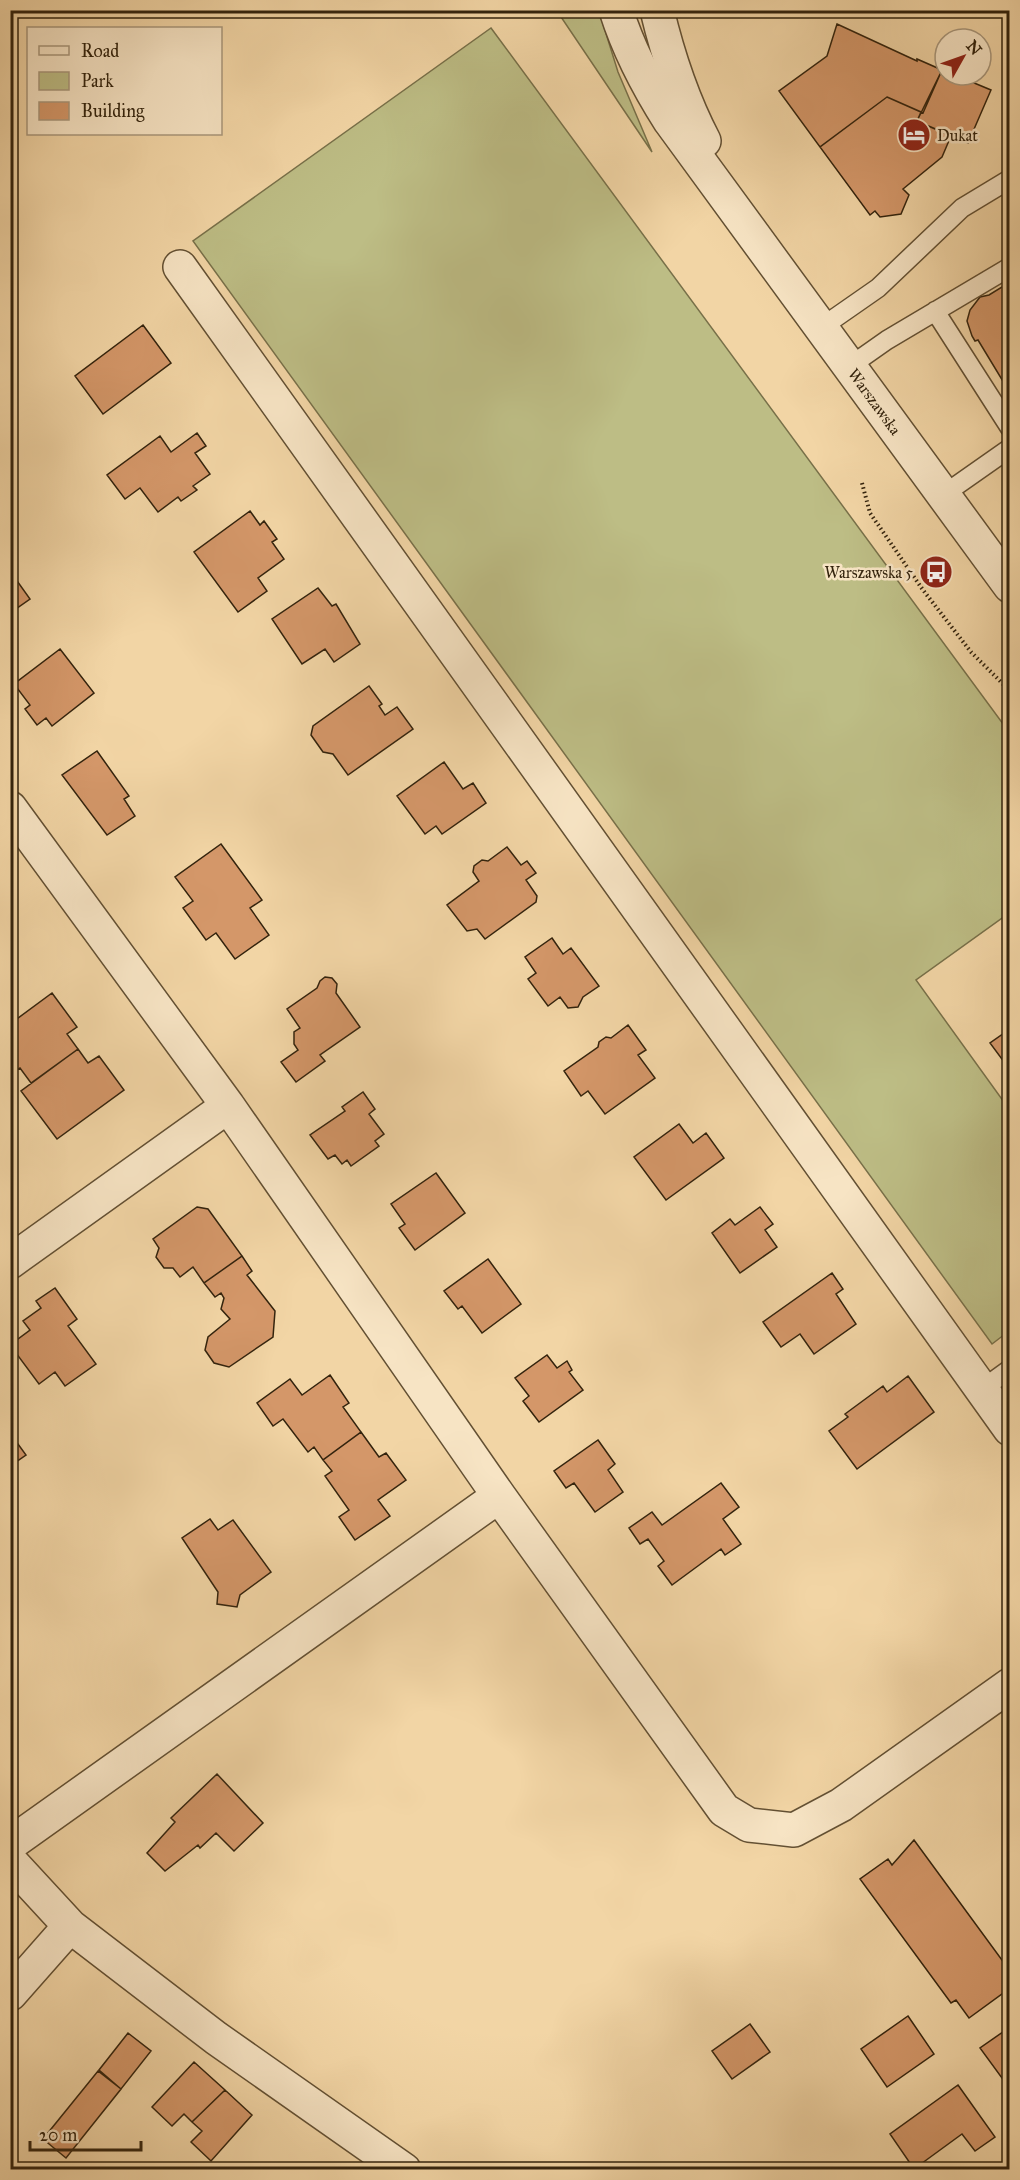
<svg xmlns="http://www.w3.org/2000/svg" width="1020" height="2180" viewBox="0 0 1020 2180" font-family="'IM FELL Great Primer',serif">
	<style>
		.green { fill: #bdbd85; stroke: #787049; stroke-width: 1.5 }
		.building { fill: #d49769; stroke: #33230d; stroke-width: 1.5 }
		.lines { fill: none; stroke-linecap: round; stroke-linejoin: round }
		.service-casing { stroke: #635033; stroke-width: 21 }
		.minor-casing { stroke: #635033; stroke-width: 36 }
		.tertiary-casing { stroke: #635033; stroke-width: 36 }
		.path { stroke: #33230d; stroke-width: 4; stroke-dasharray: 1.5 3; stroke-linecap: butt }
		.service { stroke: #f7e4c4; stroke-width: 18 }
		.minor { stroke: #f7e4c4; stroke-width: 33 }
		.tertiary { stroke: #f7e4c4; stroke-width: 33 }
		.labels { text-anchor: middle; stroke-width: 5; stroke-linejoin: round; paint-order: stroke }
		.poi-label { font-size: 16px; fill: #33230d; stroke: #f7e4c4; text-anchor: start }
		.street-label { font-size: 16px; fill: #33230d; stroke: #f7e4c4 }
	</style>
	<rect width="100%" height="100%" fill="#f2d5a5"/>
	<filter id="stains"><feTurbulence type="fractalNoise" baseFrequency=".00333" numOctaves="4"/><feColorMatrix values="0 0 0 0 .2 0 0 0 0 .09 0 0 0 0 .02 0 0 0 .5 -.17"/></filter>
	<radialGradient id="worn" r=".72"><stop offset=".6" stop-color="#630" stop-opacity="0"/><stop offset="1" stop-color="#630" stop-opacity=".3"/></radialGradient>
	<path class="green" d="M557 11H599L618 72 652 152Z
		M491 28 1009 732V913L916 980 1009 1109V1331L992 1344 193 241Z"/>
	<path class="building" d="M837 24 917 61V59L942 70 923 113 887 97 820 147 779 91 827 56Z
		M942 70 945 75H955L991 90 968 143 917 121Z
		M887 97 921 112 917 121 951 136 942 157 903 189 909 195 901 214 880 217 875 211 870 215 820 147Z
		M1010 282V380L1004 383 978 340 975 341 972 336 967 321 970 310 980 297 989 295Z
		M143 325 171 363 103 414 75 376Z
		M197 433 206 446 195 453 210 474 193 486 197 490 181 501 178 497 158 512 140 488 125 499 107 475 160 436 171 452Z
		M250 511 260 525 264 521 277 539 272 542 284 559 258 578 267 591 238 612 194 552Z
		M10 571 30 599 10 613Z
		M318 588 332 606 336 604 360 644 334 662 325 649 302 664 272 619Z
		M60 649 94 693 52 726 46 718 37 725 25 709 30 705 14 684Z
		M369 686 382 704 379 706 385 715 397 707 413 729 348 775 333 754 323 752 311 735 313 726Z
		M97 751 129 796 124 799 135 816 107 835 62 775Z
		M444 762 463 789 473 783 486 803 442 834 436 826 425 834 397 796Z
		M221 844 262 900 250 908 269 935 235 959 216 933 206 940 183 908 193 901 175 877Z
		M507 847 521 865 527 861 536 873 526 880 537 896 536 902 485 939 477 929 467 931 447 905 479 881 473 872 474 866 482 860 488 861Z
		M552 938 563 954 571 948 599 986 583 997 578 1007 568 1008 560 997 548 1006 528 979 536 973 525 957Z
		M325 977 332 978 337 984 336 993 360 1027 320 1055 325 1061 296 1082 281 1062 298 1050 294 1044V1032L300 1028 287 1009 317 988 320 981Z
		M52 993 77 1027 67 1034 78 1049 31 1083 20 1068 10 1074V1024Z
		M628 1025 646 1050 638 1055 655 1078 605 1114 588 1091 581 1096 564 1071 598 1047 599 1042 606 1037 611 1038Z
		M1010 1029V1070L990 1043Z
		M78 1049 88 1063 99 1056 124 1090 57 1139 21 1091Z
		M363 1092 375 1109 369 1114 384 1134 375 1141 379 1146 351 1166 347 1160 342 1164 335 1155 328 1159 310 1135 345 1111 342 1107Z
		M679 1124 693 1143 706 1133 724 1158 666 1200 634 1157Z
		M436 1173 465 1213 415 1250 399 1228 405 1224 391 1204Z
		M197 1207 208 1209 242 1256 204 1283 193 1267 180 1277 173 1268H164L156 1257 159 1248 153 1239Z
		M760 1207 773 1224 765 1230 777 1247 740 1273 712 1233 730 1219 735 1225Z
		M242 1256 252 1271 247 1275 275 1311 273 1337 229 1367 214 1363 205 1350 208 1337 230 1319 221 1309 224 1298 221 1293 215 1297 204 1283Z
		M488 1259 521 1304 482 1333 462 1306 458 1309 444 1291Z
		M832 1273 843 1289 836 1294 856 1324 814 1354 800 1334 781 1347 763 1322Z
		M55 1288 77 1319 68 1326 96 1364 65 1386 55 1372 39 1384 10 1345 30 1330 23 1321 41 1308 36 1301Z
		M547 1355 557 1368 567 1361 572 1370 569 1372 583 1390 539 1422 523 1401 529 1396 515 1378Z
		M330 1375 349 1403 343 1407 361 1432 323 1460 314 1447 308 1452 283 1419 273 1426 257 1403 290 1379 302 1395Z
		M908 1376 934 1412 857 1469 829 1431 848 1417 845 1414 883 1386 887 1392Z
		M361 1432 379 1457 386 1453 406 1480 378 1500 390 1516 355 1540 339 1517 349 1510 325 1476 332 1471 323 1460Z
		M10 1433 26 1455 10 1466Z
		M598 1440 615 1464 608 1470 623 1492 595 1512 574 1483 566 1488 554 1471Z
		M721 1483 739 1507 723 1519 741 1544 725 1555 721 1549 672 1585 658 1566 664 1561 648 1539 640 1544 629 1528 652 1512 662 1525Z
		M210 1519 218 1530 233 1520 271 1572 240 1595 237 1607 217 1604 218 1592 182 1538Z
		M217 1774 263 1823 234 1851 216 1833 200 1848 198 1845 165 1871 147 1853 175 1822 171 1818Z
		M914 1840 1010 1971V1988L969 2018 956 2000 951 2003 860 1879 888 1859 892 1865Z
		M908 2016 934 2054 887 2087 861 2049Z
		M750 2024 770 2052 732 2079 712 2051Z
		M1010 2027V2089L980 2048Z
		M128 2033 151 2051 121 2089 99 2070Z
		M194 2062 225 2090 192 2122 184 2114 172 2126 152 2107Z
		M98 2071 121 2089 66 2158 43 2139Z
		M958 2085 995 2137 975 2151 962 2134 914 2169 890 2134Z
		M225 2090 252 2115 211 2161 191 2142 202 2131 192 2122Z"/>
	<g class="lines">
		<defs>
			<path id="service" d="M935 311 1010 428
				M822 327 878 288 962 208 1010 179
				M850 366 887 340 1010 267
				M943 495 1010 448
				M981 1390 1010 1369"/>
			<path id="minor" d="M180 267 1010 1429
				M10 808 228 1106 499 1496 724 1810 749 1825 794 1830 841 1805 1010 1685
				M10 1262 228 1106
				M10 1844 499 1496
				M10 1861 70 1926 216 2038 404 2170
				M10 1994 70 1926"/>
			<g id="tertiary">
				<path id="s1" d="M616 10C629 51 647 85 670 121L1010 586"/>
				<path d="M657 10C668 56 682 99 704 141"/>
			</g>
		</defs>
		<use href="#service" class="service-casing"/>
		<use href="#minor" class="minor-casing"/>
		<use href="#tertiary" class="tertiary-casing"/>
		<path class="path" d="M862 483 870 513 923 590 971 652 1010 691"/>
		<use href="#service" class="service"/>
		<use href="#minor" class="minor"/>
		<use href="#tertiary" class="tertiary"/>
	</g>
	<defs>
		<symbol id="hotel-disc" viewBox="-11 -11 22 22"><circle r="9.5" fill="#8f2418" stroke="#f7e4c4"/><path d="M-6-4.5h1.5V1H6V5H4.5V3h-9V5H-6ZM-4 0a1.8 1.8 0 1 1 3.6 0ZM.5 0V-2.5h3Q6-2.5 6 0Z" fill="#fff"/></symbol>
		<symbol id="bus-disc" viewBox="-11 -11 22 22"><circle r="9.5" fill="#8f2418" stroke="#f7e4c4"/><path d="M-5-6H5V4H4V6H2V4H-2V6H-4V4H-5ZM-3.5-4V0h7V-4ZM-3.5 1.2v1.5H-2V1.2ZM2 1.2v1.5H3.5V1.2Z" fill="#fff"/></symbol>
	</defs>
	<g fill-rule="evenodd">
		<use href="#hotel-disc" x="895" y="116" width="38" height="38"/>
		<use href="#bus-disc" x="917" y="553" width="38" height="38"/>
	</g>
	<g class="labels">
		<g class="poi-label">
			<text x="937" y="141">Dukat</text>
			<text x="913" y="578" text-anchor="end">Warszawska 5</text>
		</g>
		<g class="street-label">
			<text dy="6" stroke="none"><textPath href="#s1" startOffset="471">Warszawska</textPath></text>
		</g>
	</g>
	<rect width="1020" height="2180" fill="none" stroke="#f2d5a5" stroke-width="36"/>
	<rect x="12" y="12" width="996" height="2156" fill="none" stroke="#33230d" stroke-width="3"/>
	<rect x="18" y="18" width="984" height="2144" fill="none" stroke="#33230d" stroke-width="1.5"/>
	<rect x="27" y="27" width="195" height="108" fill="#f7e4c4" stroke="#a9977b" stroke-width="1.5"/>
	<rect x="39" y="46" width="30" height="9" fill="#f7e4c4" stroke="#a9977b" stroke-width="1.5"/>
	<text x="81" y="57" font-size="18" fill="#33230d">Road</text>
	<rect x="39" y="72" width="30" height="18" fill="#bdbd85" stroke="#a9977b" stroke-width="1.5"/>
	<text x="81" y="87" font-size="18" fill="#33230d">Park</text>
	<rect x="39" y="102" width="30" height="18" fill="#d49769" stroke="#a9977b" stroke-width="1.5"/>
	<text x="81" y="117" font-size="18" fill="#33230d">Building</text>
	<g transform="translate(963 57) rotate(50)"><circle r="28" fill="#f7e4c4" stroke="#a9977b" stroke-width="1.5"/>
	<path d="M0-4.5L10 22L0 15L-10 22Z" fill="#8f2418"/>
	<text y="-9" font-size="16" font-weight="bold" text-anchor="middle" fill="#33230d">N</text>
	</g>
	<path d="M30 2141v9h111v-9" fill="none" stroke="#33230d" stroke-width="3"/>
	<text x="39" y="2141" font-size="18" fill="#33230d" stroke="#f7e4c4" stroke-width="4.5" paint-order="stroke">20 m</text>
	<rect width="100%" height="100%" filter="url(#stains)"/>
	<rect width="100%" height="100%" fill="url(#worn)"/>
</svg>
